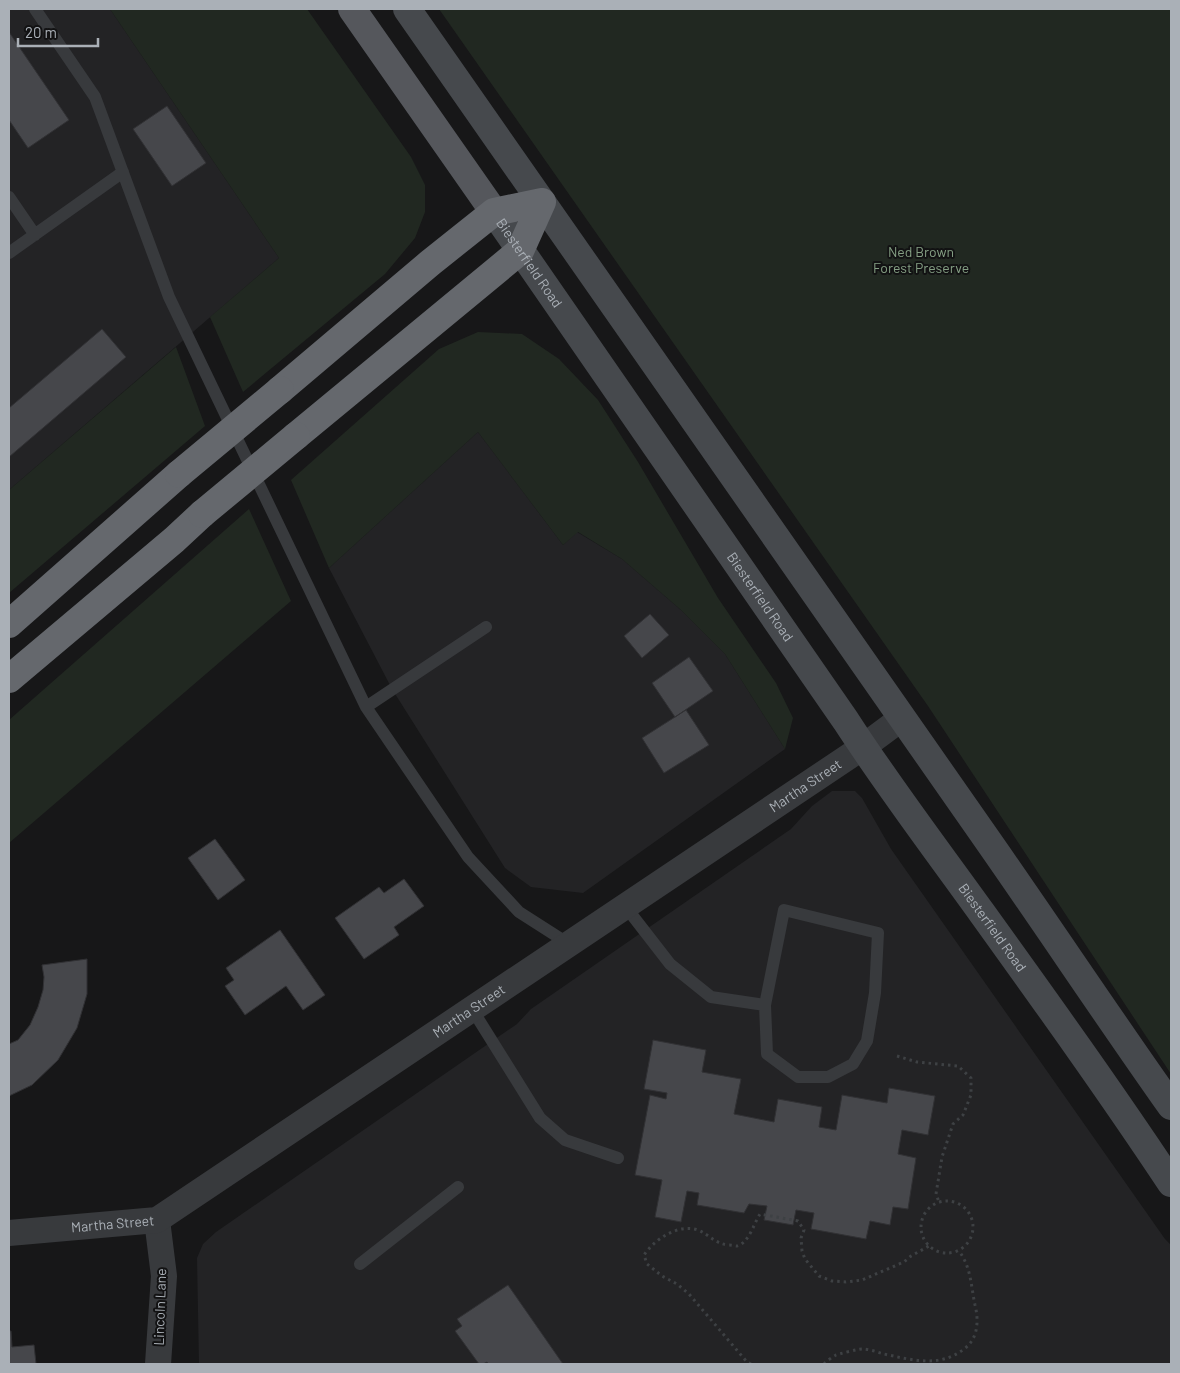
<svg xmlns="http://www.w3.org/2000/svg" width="1180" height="1373" viewBox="0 0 1180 1373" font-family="Barlow,sans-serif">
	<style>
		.built { fill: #232325 }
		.green { fill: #212821 }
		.building { fill: #46474b; stroke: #313134 }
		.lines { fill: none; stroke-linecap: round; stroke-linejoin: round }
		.path { stroke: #3e4144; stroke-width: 3; stroke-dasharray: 2.5 4; stroke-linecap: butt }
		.lane { stroke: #383a3d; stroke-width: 12 }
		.street { stroke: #383a3d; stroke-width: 26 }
		.secondary { stroke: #46494d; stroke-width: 28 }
		.primary { stroke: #55575c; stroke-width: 28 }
		.highway { stroke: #65686d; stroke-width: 28 }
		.highway-bridge { stroke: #65686d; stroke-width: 28 }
		.labels { text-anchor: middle; stroke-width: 4; stroke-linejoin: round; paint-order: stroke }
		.park-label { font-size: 14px; fill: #859f84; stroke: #121213 }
		.street-label { font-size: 14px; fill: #aab0b7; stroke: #121213 }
	</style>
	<rect width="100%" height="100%" fill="#171718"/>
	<path class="built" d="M9 9H110L279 258 9 490Z
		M478 432 563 545 577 532 622 559 681 610 725 654 785 749 583 893 531 887 505 868 392 689 329 568Z
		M832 791H855L862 798 891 849 1165 1239 1171 1245V1364H199L197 1258 203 1244 216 1232 517 1024 531 1009 791 829 812 806Z"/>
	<path class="green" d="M110 9H307L411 157 425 185V212L415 238 385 274 243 392 210 317 279 258Z
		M439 9H1171V1074L928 706Z
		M478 332 522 334 559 359 598 400 638 462 718 598 776 683 793 718 785 749 725 654 681 610 622 559 578 532 563 545 478 432 329 568 291 480 439 349Z
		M176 347 205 426 9 593V490Z
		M249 509 291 601 9 843V720Z"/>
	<path class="building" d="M9 32 69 120 28 148 9 120Z
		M167 106 206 163 172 186 133 129Z
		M102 329 126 357 9 457V408Z
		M650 614 669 635 642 658 624 636Z
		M689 657 713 691 675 717 652 683Z
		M686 710 709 745 664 773 642 738Z
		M215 839 245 880 218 900 188 858Z
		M404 879 424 906 394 927 399 935 364 959 335 918 379 887 384 893Z
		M280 930 325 995 303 1010 286 986 245 1015 225 986 234 980 226 968Z
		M87 959V994L77 1028 58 1060 32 1085 9 1096V1044L18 1040 30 1025 38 1007 43 990 44 977 42 965Z
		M653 1040 706 1050 702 1072 741 1079 734 1114 774 1122 778 1099 822 1107 819 1127 836 1130 842 1095 887 1103 889 1088 935 1096 928 1135 902 1130 898 1154 916 1158 908 1209 893 1207 890 1225 870 1221 866 1239 811 1229 814 1213 796 1210 793 1225 764 1220 767 1206 749 1204 744 1213 697 1205 699 1193 687 1191 681 1222 655 1217 662 1180 635 1175 650 1095 666 1099 667 1093 644 1089Z
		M508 1285 563 1364H488L487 1362 483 1364H479L455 1331 462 1326 457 1319Z
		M9 1331H11L12 1347 34 1345 36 1364H9Z"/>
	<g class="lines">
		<path class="path" d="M897 1056 917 1062 958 1066 971 1078V1095L963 1115 953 1124 942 1157 936 1194 939 1202
			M921 1227a26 26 0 1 1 52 0a26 26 0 1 1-52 0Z
			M751 1364 747 1362 689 1294 677 1284 662 1276 647 1264 644 1255C654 1240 678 1223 698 1230 710 1235 715 1244 729 1245 732 1245 735 1246 737 1246 749 1243 754 1223 760 1214L798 1221 804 1230 801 1238 802 1251 805 1259 819 1276 832 1281 846 1282 862 1280 904 1262 911 1256 929 1246
			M824 1364C827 1361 832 1357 836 1355 839 1354 858 1349 862 1349 869 1349 877 1352 884 1354 912 1360 940 1368 964 1349 978 1339 979 1321 975 1305 971 1286 971 1267 959 1251"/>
		<path class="lane" d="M35 9 95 97 169 297 366 707 468 857 519 912 569 944
			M9 197 35 235
			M9 253 123 172
			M366 707 486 627
			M625 906 670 964 711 997 765 1005 767 1054 798 1077H828L853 1064 867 1041 875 993 878 933 784 910 765 1005
			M472 1009 540 1118 565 1140 618 1158
			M360 1264 458 1187"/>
		<g class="street">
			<path d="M157 1220 164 1276 158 1364"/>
			<path id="s1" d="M9 1233 157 1220 863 747 902 718"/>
		</g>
		<g class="secondary">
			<path d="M407 9C600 284 791 560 984 835 1047 925 1108 1017 1171 1106"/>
			<path id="s2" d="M494 212 846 721C888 786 936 849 982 913 1046 1002 1110 1091 1171 1183"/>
		</g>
		<path class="primary" d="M352 9 494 212"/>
		<path class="highway" d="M280 390 430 263 494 212 542 202
			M296 436 520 251 542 202
			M9 624 179 474
			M9 679 174 540 202 514"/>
		<path class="highway-bridge" d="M179 474 280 390
			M202 514 296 436"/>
	</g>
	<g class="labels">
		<g class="park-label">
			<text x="921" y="257">Ned Brown<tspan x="921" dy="16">Forest Preserve</tspan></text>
		</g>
		<g class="street-label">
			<text dy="5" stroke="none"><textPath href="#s2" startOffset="62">Biesterfield Road</textPath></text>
			<text dy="5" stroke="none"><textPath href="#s2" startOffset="468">Biesterfield Road</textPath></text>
			<text dy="5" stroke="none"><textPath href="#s1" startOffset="929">Martha Street</textPath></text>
			<text dy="5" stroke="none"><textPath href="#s2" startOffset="872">Biesterfield Road</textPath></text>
			<text dy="5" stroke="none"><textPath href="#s1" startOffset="524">Martha Street</textPath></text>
			<text dy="5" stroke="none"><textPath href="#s1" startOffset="104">Martha Street</textPath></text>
			<text transform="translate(160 1307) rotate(-88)" y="5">Lincoln Lane</text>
		</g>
	</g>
	<rect width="1180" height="1373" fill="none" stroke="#aab0b7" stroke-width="20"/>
	<path d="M18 38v8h80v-8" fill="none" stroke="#aab0b7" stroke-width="2.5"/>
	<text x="25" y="38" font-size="15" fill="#aab0b7" stroke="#121213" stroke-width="4" paint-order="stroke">20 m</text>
</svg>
